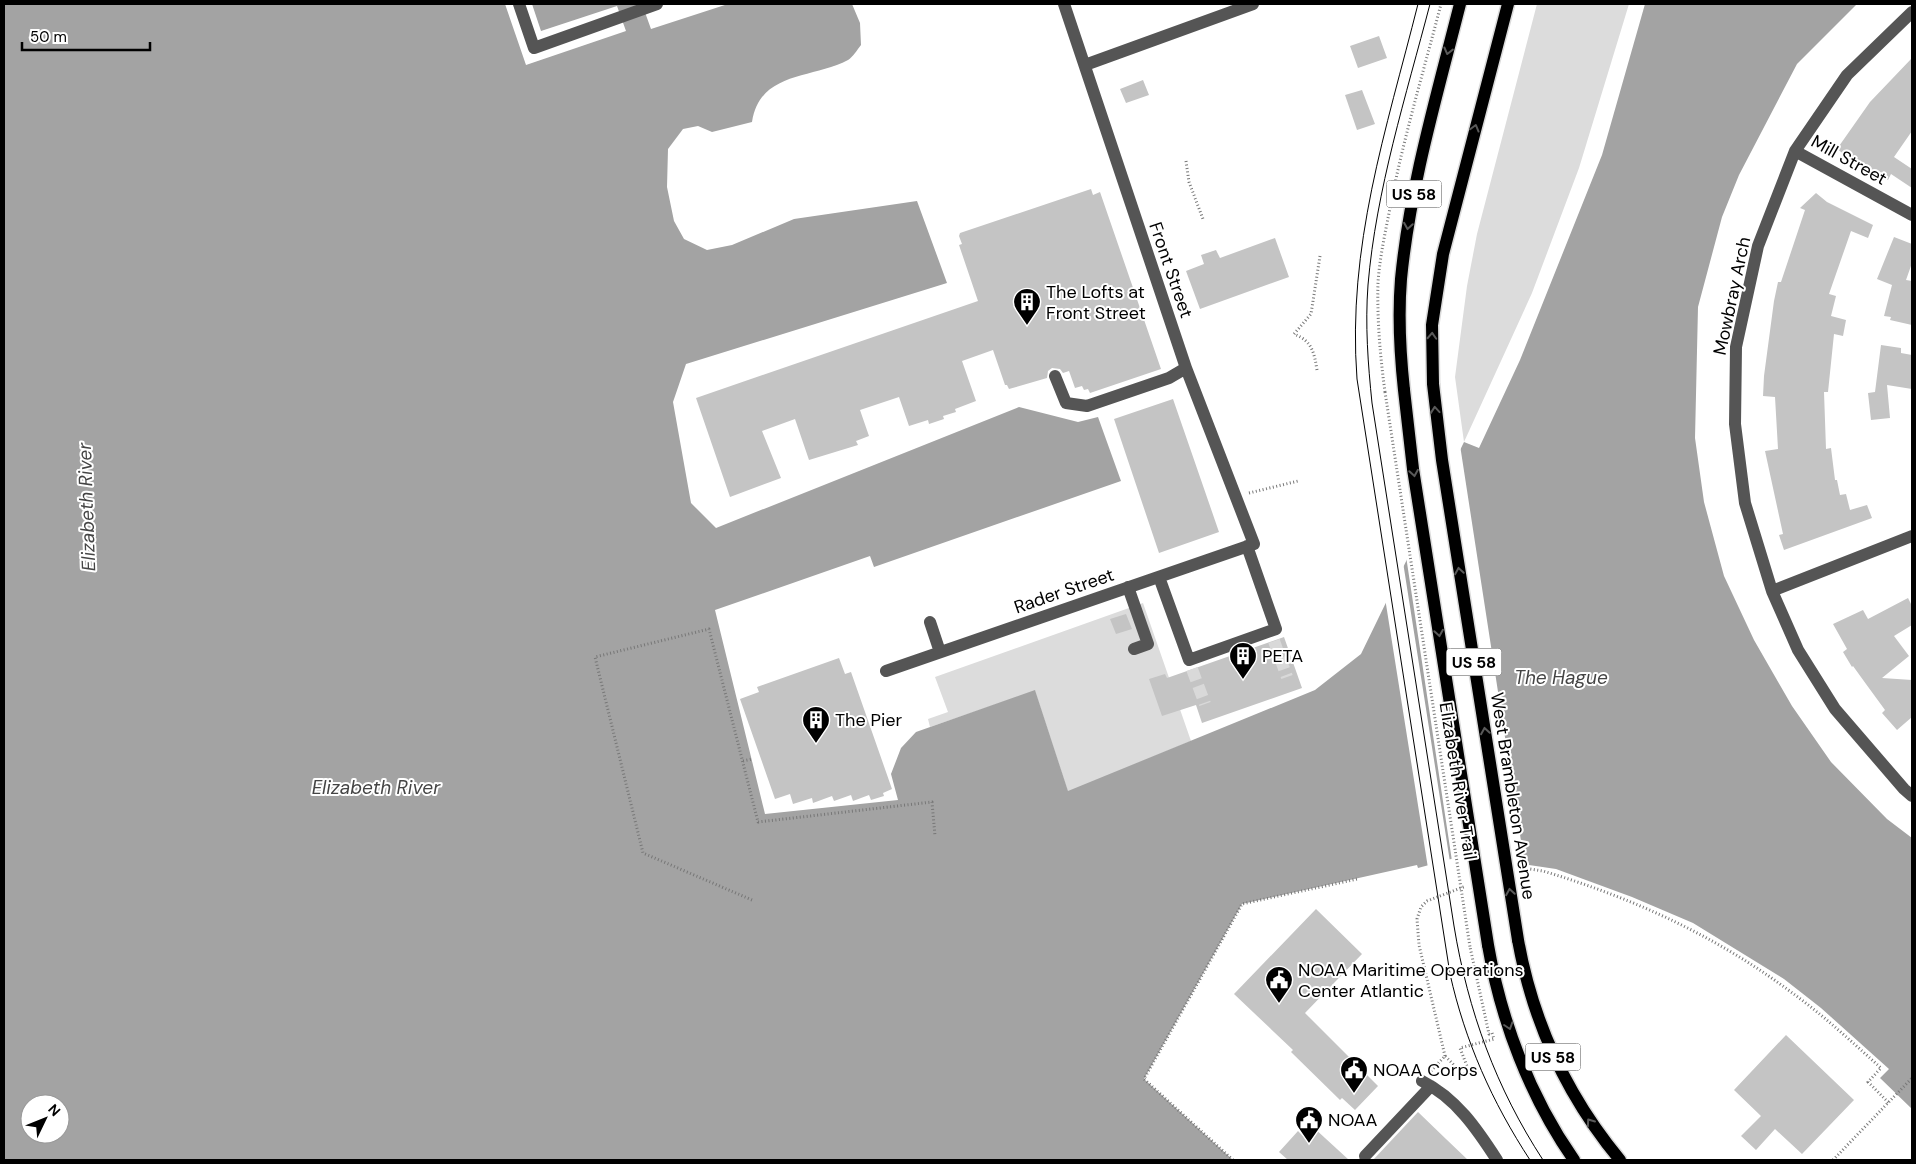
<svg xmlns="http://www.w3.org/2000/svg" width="1916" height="1164" viewBox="0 0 1916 1164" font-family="'DM Sans',sans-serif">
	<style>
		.green { fill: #dcdcdc }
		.water { fill: #a3a3a3; fill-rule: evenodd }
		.pier { fill: #fff }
		.building { fill: #c4c4c4 }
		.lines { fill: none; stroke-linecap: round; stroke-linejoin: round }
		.minor-tunnel { stroke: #d9d9d9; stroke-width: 12; stroke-dasharray: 12 6; stroke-linecap: butt }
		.major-casing { stroke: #dbdbdb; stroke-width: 15 }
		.path { stroke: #777; stroke-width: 3; stroke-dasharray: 1 2.5; stroke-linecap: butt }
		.minor { stroke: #555; stroke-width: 12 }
		.major { stroke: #000; stroke-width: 12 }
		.tram { stroke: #000; stroke-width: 1 }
		.major-bridge-casing { stroke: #dbdbdb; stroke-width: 15; stroke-linecap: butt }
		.path-bridge { stroke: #777; stroke-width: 3; stroke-dasharray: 1 2.5; stroke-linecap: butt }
		.major-bridge { stroke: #000; stroke-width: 12 }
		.oneway { stroke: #595959 }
		.labels { text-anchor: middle; stroke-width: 4; stroke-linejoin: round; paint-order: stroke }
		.shield { fill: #fff; stroke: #4c4c4c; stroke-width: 1 }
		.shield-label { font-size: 16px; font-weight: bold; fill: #000 }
		.street-label { font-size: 18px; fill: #000; stroke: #fff }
		.poi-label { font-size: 18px; fill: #000; stroke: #fff; text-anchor: start }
		.water-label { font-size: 19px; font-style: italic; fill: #444; stroke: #fff }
	</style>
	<rect width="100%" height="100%" fill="#fff"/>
	<path class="green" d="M1537 4H1629L1579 168 1532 293 1464 442 1455 377 1467 286 1477 234Z
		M1143 603 1191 741 1068 792 1035 691 930 727 928 719 948 712 935 677Z"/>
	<path class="water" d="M4 4H642L651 29 728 4H852L860 23 861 45C857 50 853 57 848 60 812 79 760 71 752 122L712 132 698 126 683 129 668 149 667 187 674 221 684 239 707 250 732 245 794 219 917 201 947 283 686 364 673 402 691 503 716 528 1019 407 1078 422 1098 417 1121 481 874 567 870 556 715 610 765 814 898 800 891 774 901 748 916 732 1035 690 1068 791 1315 690 1361 654 1464 442 1479 448 1520 360 1602 155 1645 4H1857L1797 64 1739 175 1722 217 1698 307 1695 438 1704 502 1724 576 1754 640 1792 706 1831 762 1887 819 1912 838V1109L1880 1078 1889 1069 1821 1008 1784 979 1693 923 1632 897 1556 869 1529 865 1462 856 1418 868 1417 865 1242 904 1144 1079 1233 1160H4ZM30 1104H60V1134H30Z"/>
	<path class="pier" d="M505 4H532L541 31 617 6 626 31 526 65Z
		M1460 445 1525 867 1462 859 1452 861 1406 556Z
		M1403 562 1450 862 1428 868 1385 598Z"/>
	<path class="building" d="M1379 36 1387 58 1358 68 1350 46Z
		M1912 58V131L1894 157 1912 169V188L1891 174 1888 180 1867 171 1837 149 1870 102Z
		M1143 80 1149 95 1126 103 1120 89Z
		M1362 90 1375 124 1357 130 1345 95Z
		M1091 189 1093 195 1100 192 1161 369 1090 393 1088 389 1084 390 1082 386 1075 388 1069 371 1063 373 1060 369 1052 368 1048 371 1047 378 1009 389 1007 385H1005L993 350 962 361 976 401 955 409 956 412 943 416 944 419 929 424 928 420 909 426 899 397 860 410 869 436 856 441 858 445 809 460 795 419 762 431 781 478 730 497 696 398 978 301 959 245 962 244 959 236 960 233Z
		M1816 193 1827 202 1873 225 1868 238 1851 231 1829 294 1836 296 1831 316 1846 320 1843 336 1834 334 1828 392H1824L1826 449 1831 448 1835 480H1837L1840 495 1846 494 1850 510 1867 505 1872 518 1784 550 1779 535 1783 534 1765 451 1778 449 1775 397 1763 396 1764 376 1774 301 1778 282H1781L1805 210 1800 208Z
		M1894 237 1912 244V263L1906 280 1912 281V325L1890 320 1891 317 1884 316 1892 285 1877 279Z
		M1275 238 1289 277 1200 309 1186 271 1204 264 1201 255 1216 250 1220 258Z
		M1881 345 1901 348V353L1912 355V389L1887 385 1890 418 1871 420 1868 393 1875 392Z
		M1173 399 1219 532 1159 553 1114 419Z
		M1908 598 1912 606V625L1894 636 1909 656 1882 678 1912 680V717L1897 730 1882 713 1885 710 1866 684 1853 666 1852 667 1843 652 1847 649 1833 624 1863 610 1868 619Z
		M1126 614 1132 629 1116 634 1110 619Z
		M1284 637 1302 688 1202 723 1196 705 1162 716 1149 679 1165 674 1167 678Z
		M839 658 845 674 851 672 892 789 883 793 884 796 871 800 869 795 853 801 851 795 834 801 832 796 813 803 812 798 793 804 790 794 775 799 740 699 759 692 757 687Z
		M1316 909 1362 954 1305 1013 1378 1086 1355 1110 1342 1098 1340 1100 1291 1052 1293 1050 1234 994Z
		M1786 1035 1854 1100 1802 1154 1775 1129 1756 1150 1741 1136 1761 1116 1734 1090Z
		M1418 1112 1446 1139 1468 1160H1373Z
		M1313 1127 1349 1160H1288L1279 1152 1298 1131 1304 1137Z"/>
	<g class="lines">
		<path class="minor-tunnel" d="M1274 641 1287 677
			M1192 669 1205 704"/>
		<defs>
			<path id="major" d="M1433 384 1432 325 1443 254 1508 4
				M1404 390C1400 353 1398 316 1401 279 1410 186 1437 95 1460 4
				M1518 940C1533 1023 1566 1095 1620 1160
				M1488 945C1501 1021 1530 1097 1574 1160"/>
		</defs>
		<use href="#major" class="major-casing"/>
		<path class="path" d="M1186 161 1189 182 1203 219
			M1317 370C1314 352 1312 341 1294 334L1311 314 1320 256
			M1385 392C1380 355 1377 319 1378 282 1380 255 1386 229 1391 203 1404 136 1424 70 1441 4
			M1249 493 1298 481
			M743 761 752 759
			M1520 871 1530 869 1543 871C1633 898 1716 936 1791 992 1823 1015 1852 1042 1881 1068L1868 1082 1889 1103
			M752 900 643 853 595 657 709 629 758 822 932 802 935 836
			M1445 1056 1419 945 1417 919 1421 907 1427 901 1466 886
			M1431 1071 1445 1056 1465 1076 1470 1074 1460 1048 1494 1039 1492 1033 1489 1034 1470 947
			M1233 1160 1144 1079 1242 904 1357 879
			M1833 1160 1912 1078"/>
		<path class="minor" d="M519 4 534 48 657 4
			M1912 12 1847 75 1795 151 1758 246 1736 347 1735 424 1745 503 1772 591 1798 650 1835 709 1904 789 1912 796
			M1085 65 1253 4
			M1795 151 1912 215
			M1055 376 1066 403 1087 406 1169 378 1186 368
			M1159 577 1189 660 1276 629 1247 546
			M1128 587 1148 644 1134 649
			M1772 591 1912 536
			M930 622 940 652
			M886 671 1254 544 1186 368 1064 4
			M1422 1081C1456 1098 1477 1129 1497 1160
			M1365 1156 1431 1086"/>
		<use href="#major" class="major"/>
		<path class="tram" d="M1418 4C1386 131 1347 246 1357 379L1450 974C1465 1041 1492 1102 1530 1160
			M1430 4C1406 96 1376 190 1368 285 1365 325 1368 364 1372 403L1454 926C1468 1011 1496 1088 1543 1160"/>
		<defs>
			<path id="major-bridge" d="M1433 384 1442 460 1518 940
				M1404 390 1413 469 1488 945"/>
		</defs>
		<use href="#major-bridge" class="major-bridge-casing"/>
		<path class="path-bridge" d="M1385 392 1470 947"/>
		<use href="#major-bridge" class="major-bridge"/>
	</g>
	<defs><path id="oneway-chevron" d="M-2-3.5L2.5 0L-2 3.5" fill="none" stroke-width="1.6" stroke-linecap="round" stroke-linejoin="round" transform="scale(1.25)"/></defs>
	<g class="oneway">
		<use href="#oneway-chevron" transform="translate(1448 51) rotate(104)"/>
		<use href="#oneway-chevron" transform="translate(1475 128) rotate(-75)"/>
		<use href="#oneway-chevron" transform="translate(1408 226) rotate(99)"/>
		<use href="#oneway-chevron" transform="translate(1432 336) rotate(-87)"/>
		<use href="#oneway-chevron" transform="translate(1435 410) rotate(-95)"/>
		<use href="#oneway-chevron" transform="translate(1414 473) rotate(81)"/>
		<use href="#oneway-chevron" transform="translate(1459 571) rotate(-99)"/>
		<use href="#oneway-chevron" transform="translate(1439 633) rotate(81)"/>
		<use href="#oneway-chevron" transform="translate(1485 731) rotate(-99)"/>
		<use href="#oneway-chevron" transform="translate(1510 892) rotate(-99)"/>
		<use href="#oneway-chevron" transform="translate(1509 1026) rotate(72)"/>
		<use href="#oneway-chevron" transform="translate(1590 1122) rotate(-125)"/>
	</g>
	<defs>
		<symbol id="building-pin" viewBox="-11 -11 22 30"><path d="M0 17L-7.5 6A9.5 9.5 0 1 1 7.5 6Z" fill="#000" stroke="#fff"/><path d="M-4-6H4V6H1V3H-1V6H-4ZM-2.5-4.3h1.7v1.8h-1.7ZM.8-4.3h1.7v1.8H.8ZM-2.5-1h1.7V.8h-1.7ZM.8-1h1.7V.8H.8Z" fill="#fff"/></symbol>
		<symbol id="civic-pin" viewBox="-11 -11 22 30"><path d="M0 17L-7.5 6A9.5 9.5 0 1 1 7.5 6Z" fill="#000" stroke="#fff"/><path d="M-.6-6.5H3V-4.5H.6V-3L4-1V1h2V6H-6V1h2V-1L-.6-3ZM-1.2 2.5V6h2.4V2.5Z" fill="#fff"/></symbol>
	</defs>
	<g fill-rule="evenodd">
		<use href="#building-pin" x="1011" y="286" width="32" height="43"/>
		<use href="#building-pin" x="1227" y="640" width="32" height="43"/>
		<use href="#building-pin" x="800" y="704" width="32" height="43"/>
		<use href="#civic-pin" x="1263" y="964" width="32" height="43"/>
		<use href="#civic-pin" x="1338" y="1054" width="32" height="43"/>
		<use href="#civic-pin" x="1293" y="1104" width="32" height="43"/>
	</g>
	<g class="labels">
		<g class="shield">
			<rect x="1386.5" y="180.5" width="55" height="27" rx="4"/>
			<rect x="1446.5" y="648.5" width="55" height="27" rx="4"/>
			<rect x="1525.5" y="1043.5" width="55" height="27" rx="4"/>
		</g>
		<g class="shield-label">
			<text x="1414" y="200">US 58</text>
			<text x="1474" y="668">US 58</text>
			<text x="1553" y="1063">US 58</text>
		</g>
		<g class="street-label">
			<text transform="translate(1849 160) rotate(29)" y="6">Mill Street</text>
			<text transform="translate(1171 270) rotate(71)" y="6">Front Street</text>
			<text transform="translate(1732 296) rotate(-78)" y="6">Mowbray Arch</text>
			<text transform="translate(1064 591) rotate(-19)" y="6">Rader Street</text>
			<text transform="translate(1458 781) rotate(81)" y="6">Elizabeth River Trail</text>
			<text transform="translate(1513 796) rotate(81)" y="6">West Brambleton Avenue</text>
		</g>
		<g class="poi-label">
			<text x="1046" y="298">The Lofts at<tspan x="1046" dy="21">Front Street</tspan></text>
			<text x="1262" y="662">PETA</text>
			<text x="835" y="726">The Pier</text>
			<text x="1298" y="976">NOAA Maritime Operations<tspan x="1298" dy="21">Center Atlantic</tspan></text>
			<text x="1373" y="1076">NOAA Corps</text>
			<text x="1328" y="1126">NOAA</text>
		</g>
		<g class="water-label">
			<text transform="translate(86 507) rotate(-92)" y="7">Elizabeth River</text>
			<text x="1561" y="684">The Hague</text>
			<text x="376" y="794">Elizabeth River</text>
		</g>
	</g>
	<rect width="1916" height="1164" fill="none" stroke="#000000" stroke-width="10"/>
	<g transform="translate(45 1119) rotate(47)"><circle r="24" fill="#ffffff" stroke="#999999"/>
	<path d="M0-4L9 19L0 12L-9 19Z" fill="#000000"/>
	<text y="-8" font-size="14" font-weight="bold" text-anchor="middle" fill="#000000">N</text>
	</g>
	<path d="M22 42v8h128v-8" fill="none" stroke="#000000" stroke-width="2.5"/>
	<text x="30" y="42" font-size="15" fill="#000000" stroke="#ffffff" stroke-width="4" paint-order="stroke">50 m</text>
</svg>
